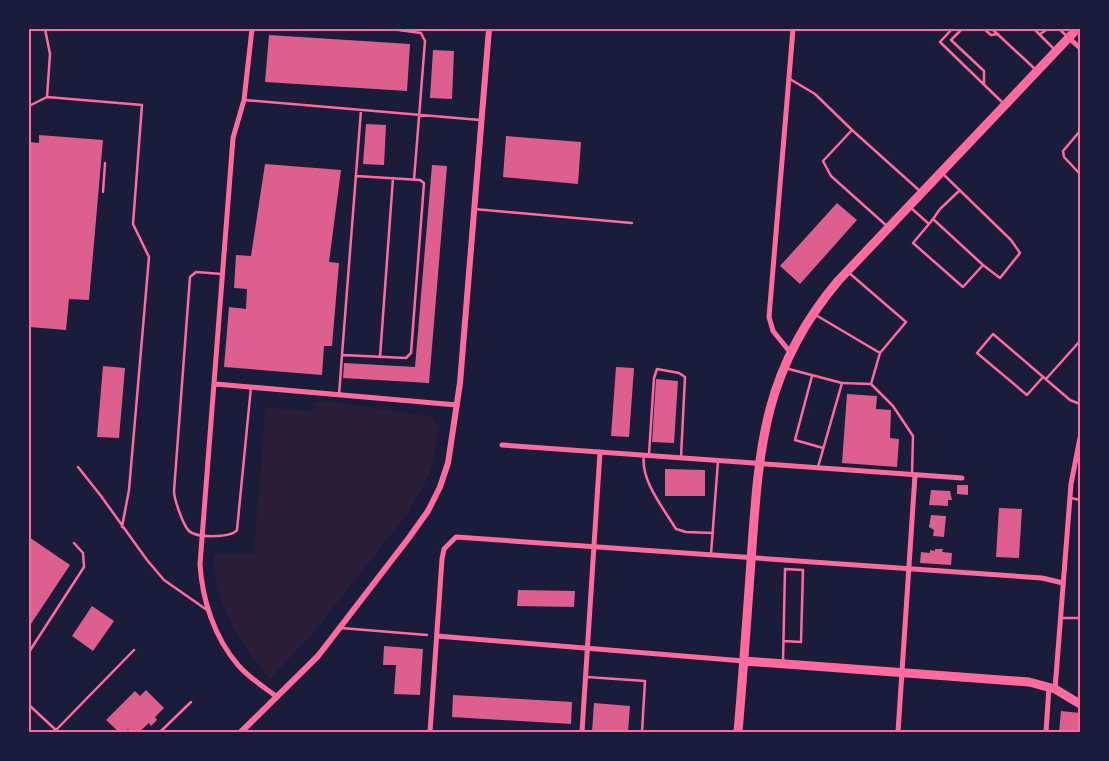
<svg xmlns="http://www.w3.org/2000/svg" width="1109" height="761" viewBox="0 0 1109 761" font-family="Rubik,sans-serif">
	<style>
		.green { fill: #2a1e3b }
		.building { fill: #dd5f8e }
		.lines { fill: none; stroke-linecap: round; stroke-linejoin: round }
		.service { stroke: #ff6b9d; stroke-width: 2.5 }
		.minor { stroke: #ff6b9d; stroke-width: 5 }
		.tertiary { stroke: #ff6b9d; stroke-width: 6 }
		.primary { stroke: #ff6b9d; stroke-width: 9 }
		.neatline { fill: none; stroke: #ff6b9d; stroke-width: 2 }
	</style>
	<rect width="100%" height="100%" fill="#1b1b3a"/>
	<path class="green" d="M314 402H336L433 417 439 428 432 467 422 490 406 516 314 632 270 679C239 643 214 603 213 554H254L265 407 310 411Z"/>
	<path class="building" d="M269 35 410 44 407 91 265 82Z
		M433 50 454 51 452 99 430 98Z
		M366 124 386 125 384 165 363 164Z
		M39 135 103 140 89 300 69 299 66 330 29 327V142L39 143Z
		M506 136 581 142 578 184 503 177Z
		M265 164 341 170 329 262 339 263 332 346H324L322 375 224 367 229 307 246 309 247 289 234 288 236 255 251 256Z
		M432 165 447 166 429 383 343 378 344 363 415 367Z
		M837 203 857 220 800 284 780 266Z
		M103 366 125 368 119 438 97 437Z
		M616 367 634 368 629 437 611 436Z
		M656 379 678 381 674 443 652 442Z
		M847 394 877 396 876 409 891 410 890 438 899 439 897 467 842 463Z
		M665 469 705 470V496H665Z
		M957 485H968V495L957 494Z
		M931 490 950 491 952 500H948V506L929 505Z
		M999 508 1022 509 1019 558 996 557Z
		M931 515 946 516 944 537 933 536 934 530 929 527Z
		M29 537 70 565 29 627Z
		M935 549H943L942 552 952 553 951 565 920 563 921 552 930 553V550L935 551Z
		M518 590 575 591 574 607 517 606Z
		M92 606 114 621 93 651 72 636Z
		M384 646 423 649 420 695 394 694 396 665H383Z
		M146 690 164 708 155 717 157 720 151 726 149 723 139 732H131L128 729 125 732H119L106 720 135 691 140 696Z
		M453 695 572 702 571 724 452 717Z
		M594 703 630 706 628 732H592Z
		M1061 711 1080 713V732H1059Z"/>
	<g class="lines">
		<path class="service" d="M45 29 50 54 47 97
			M391 29 421 33 425 41 414 180
			M952 29 940 42 1003 103
			M962 29 951 40 984 71V84
			M984 29 991 35 998 34
			M992 29 1035 69
			M1034 29 1055 50
			M1059 29 1068 37
			M1040 34 1048 29
			M790 79 815 94 852 130
			M244 100 480 120
			M29 106 47 97 142 105 133 224 149 257 129 490 122 527
			M1080 131 1063 151 1064 157 1080 174
			M943 174 1011 240 1020 253 1000 278 983 265
			M356 176 420 180 424 183 411 353 406 358 342 355 361 110
			M103 192 105 163
			M910 207 929 224 933 219 983 265 963 287 913 243 929 224
			M474 209 632 223
			M933 219 940 209 959 191
			M888 227 831 176 823 161 852 130 921 192
			M848 272 906 322 880 353
			M222 274 196 272 190 277 174 491C174 499 183 525 189 531 196 538 231 538 237 530L251 387
			M814 314 880 353 871 384 843 383
			M380 357 393 178
			M785 368 842 383 818 467
			M812 376 795 440 823 448
			M1043 377 1027 395 977 353 993 334 1070 400 1080 404
			M1046 379 1080 341
			M871 384 893 406 913 436 912 475
			M339 395 342 355
			M649 454 654 378 657 369 679 373 685 377 681 457
			M644 455C640 480 664 509 676 529L686 532 713 533
			M78 467 101 496 147 560 164 580 207 610
			M1071 498 1080 500
			M711 554 718 461
			M1062 618H1080
			M341 628 427 635
			M29 652 84 567 83 553 74 543
			M783 662 785 569 803 570 801 642 784 641
			M587 677 645 681 642 732
			M29 705 58 732
			M56 730 134 650
			M160 732 191 702"/>
		<path class="minor" d="M252 29 244 100 233 138 200 564C202 599 214 637 238 665 249 678 264 687 277 697
			M1069 38 1080 48
			M790 352 773 331 769 317 793 29
			M215 384 457 405
			M502 445 962 478
			M437 636 744 661
			M1055 689 1071 484 1080 438
			M430 732 442 559 444 549 456 537 1042 578 1063 583
			M582 732 600 452
			M898 732 915 475
			M1046 732 1049 687"/>
		<path class="tertiary" d="M241 732 318 656 408 539 428 511 440 487 448 463 460 383 489 29"/>
		<path class="primary" d="M744 661 1029 682 1055 689 1080 704
			M738 732C743 675 747 618 751 561 759 450 762 371 838 281L1077 29"/>
	</g>
	<rect width="1109" height="761" fill="none" stroke="#1b1b3a" stroke-width="60"/>
	<rect x="30" y="30" width="1049" height="701" class="neatline"/>
</svg>
